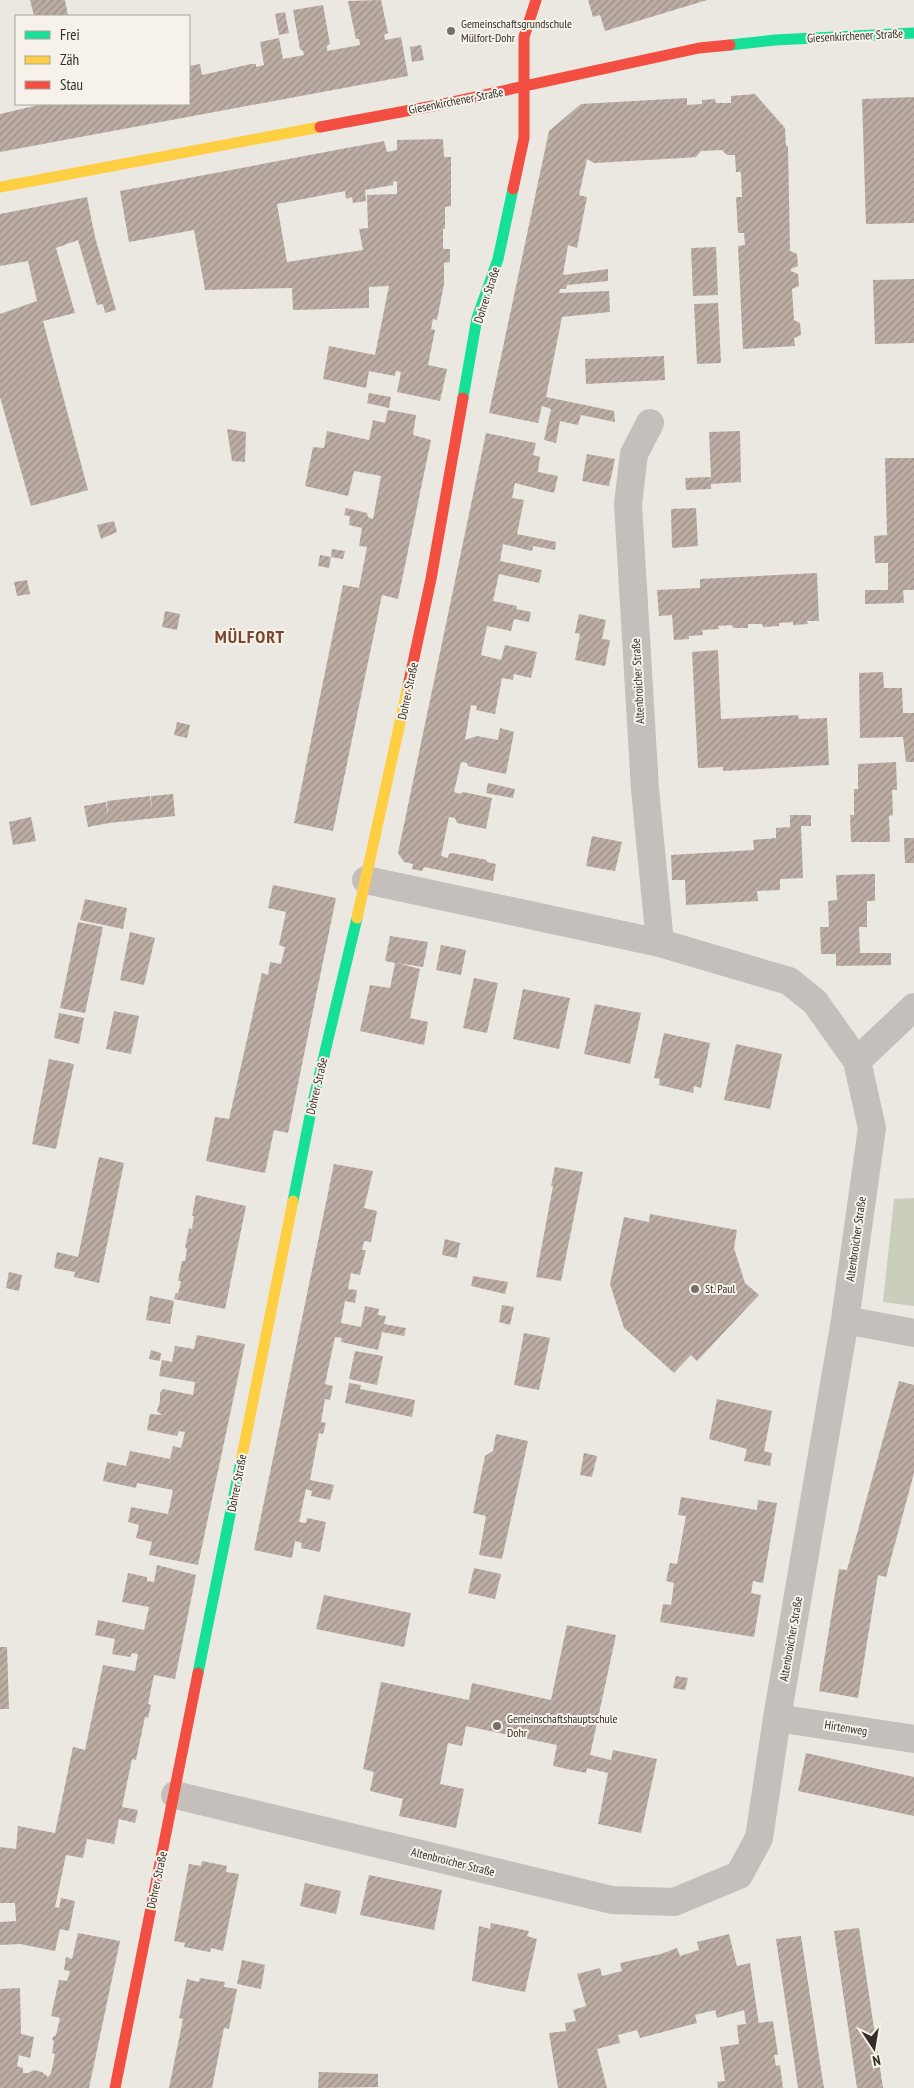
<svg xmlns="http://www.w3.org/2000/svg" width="914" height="2088" viewBox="0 0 914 2088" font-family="'PT Sans Narrow',sans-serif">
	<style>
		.grass { fill: #cacfbd }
		.building { fill: url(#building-hatch); fill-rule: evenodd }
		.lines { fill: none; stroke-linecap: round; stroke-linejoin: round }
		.street { stroke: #c4bfba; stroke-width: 28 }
		.fast { stroke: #16e098; stroke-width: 11 }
		.slow { stroke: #ffcf43; stroke-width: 11 }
		.jam { stroke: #f24e42; stroke-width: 11 }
		.poi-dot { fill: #746f69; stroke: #f7f2e9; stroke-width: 2 }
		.labels { text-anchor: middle; stroke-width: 4; stroke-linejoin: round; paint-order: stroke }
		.poi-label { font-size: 12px; fill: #342e29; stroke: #f7f2e9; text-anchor: start }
		.street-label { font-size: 12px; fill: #342e29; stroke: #f7f2e9 }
		.district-label { font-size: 18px; font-weight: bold; letter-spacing: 1px; fill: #79462c; stroke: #f7f2e9 }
	</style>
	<defs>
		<pattern id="building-hatch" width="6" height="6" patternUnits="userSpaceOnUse" patternTransform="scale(1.25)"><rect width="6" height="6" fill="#bcaea5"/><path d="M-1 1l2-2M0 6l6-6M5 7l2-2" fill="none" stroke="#9a8e86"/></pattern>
	</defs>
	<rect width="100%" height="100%" fill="#ebe7e1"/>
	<path class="grass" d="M914 1198V1306L883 1302 894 1199Z"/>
	<path class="building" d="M30 0H65L68 16H34Z
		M381 0 388 33 384 35 385 40 401 37 408 76 0 152V114L43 104H189V66L200 64 202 75 251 64H256V67L264 65 260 42 279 38 283 59 304 55 303 51 300 49 293 10 323 5 330 44 327 46V51L360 45 359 39H356L348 1Z
		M588 0H707L605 31 600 15 593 17Z
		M285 12 289 33 279 35 275 14Z
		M421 45 424 60 412 62 410 47Z
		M755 94 785 128 786 146H788L790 251 797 254 798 266 791 269V271L798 274 799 286 792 289 794 320 800 323 801 335 794 338 795 346 743 349 738 246 745 245 744 233H738L736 197H742L741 172H736L735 155H727L722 150 701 151 696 157 683 158 594 163 587 159 579 195 587 197 582 222 577 248 568 245 563 275 608 269V281L567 285 566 289H560L559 293 609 291 610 312 562 317 546 397 614 411 615 422 581 415 578 425 560 421 556 443 544 440 551 409 542 406 538 423 489 413 549 131 581 104 687 98V105L702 104V100L715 99 716 103H731V96Z
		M914 97V223L866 224 862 99Z
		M443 139 444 157H451V206L445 207V229H443V249H450V262L444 263V284L437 320 433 319 431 329 435 330 428 365 447 369 440 401 397 392 401 372 396 371 395 376 369 371 366 388 323 379 329 346 375 355 389 286 369 287V308L293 310 292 288 205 290 194 230 129 242 120 191 384 141 387 152 397 150V140ZM397 181V194L367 195 368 228 359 229 363 250 287 262 277 204 345 191 346 199 352 197 353 203 366 201 365 190 393 185V182Z
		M87 197 95 237 116 310 105 313 103 304 97 305 78 240 56 248 75 313 43 321 88 490 31 506 0 397V314L37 301 28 261 0 266V214Z
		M716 247 718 295 693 296 691 248Z
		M914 279V343L875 344 873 280Z
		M718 303 721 363 697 364 694 304Z
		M664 356 665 380 586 384 585 359Z
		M369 393 391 397 389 408 367 403Z
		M388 410 416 415 413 435 431 440 398 599 382 595 333 831 294 823 343 585 359 588 367 547 359 546 362 528 349 525 350 516 344 515 346 508 367 513 368 517 373 519 381 476 354 471 348 496 305 486 313 447 324 448 327 431 369 440 373 420 385 423Z
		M227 429 246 432 245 462 232 461Z
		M740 431 741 482 711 484V489L686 490 685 478 711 477 709 432Z
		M486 433 536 443 533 455 540 457 538 472 558 476 554 493 515 483 512 498 524 500 517 534 556 542 555 550 533 546 532 551 503 544 500 561 542 570 539 583 499 574 493 601 517 606 516 609 531 612 529 622 514 619 511 631 487 626 481 655 501 660 505 645 537 652 531 678 514 674 513 680 502 678 495 714 476 710 477 706 471 705 465 740 477 736 498 740 500 728 514 732 506 774 468 766 467 763 461 762 454 792 460 794 463 792 492 798 486 829 457 823 455 818 449 817 441 856 448 858 449 854 452 853 487 860V862L496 864 493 881 424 867 422 871 412 869 413 864 404 862 398 853Z
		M587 454 615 459 609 486 582 481Z
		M885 458H914V590H903L904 603 865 604V590H888V563H875L874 536 887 535Z
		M696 508 698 546 672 548 671 509Z
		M114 521 117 532 101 539 97 525Z
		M332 549 345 551 343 559 331 557 329 568 318 566 320 555 331 557Z
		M817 573 819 621H807L808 624 793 625V622L779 623V626L763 627 762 624H748V628H733L732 625 718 626 719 629 702 630 703 635 689 636V639L674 640 672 615 659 616 657 590 700 588V579Z
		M27 580 30 594 17 596 14 582Z
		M165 611 180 614 177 630 162 627Z
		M579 614 606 620 602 639 610 640 605 666 575 660 580 634 575 633Z
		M718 650 721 719 798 715 799 719 827 718 829 765 723 771V767L698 768 692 652Z
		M883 672 884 688H902L903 713H914V762H906L903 737 860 738 859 673Z
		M177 722 190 725 187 738 174 735Z
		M896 762 897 790H892L893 815 889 816 890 842H851L850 815H854V789H858V764Z
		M488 783 515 789 513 798 486 793Z
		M173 794 175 816 109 823 88 827 84 806 106 802 108 817 107 801 150 796 152 811 151 796Z
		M790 815H811V826H801L803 878 780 879V890L757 891 758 901 686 905 685 880H672L671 855 754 850 753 840 776 838V828L790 827Z
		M31 817 36 841 13 845 9 822Z
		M592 836 622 842 615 871 586 866Z
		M904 838H914V863H905Z
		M875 874V901H867V927H859L860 953H891V965L836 966V954H821L820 927H829L828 901 837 900 836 875Z
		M273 885 336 898 288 1133 274 1130 265 1173 206 1161 215 1117 229 1119 262 973 268 975 270 962 281 964 285 947 279 945 286 912 268 908Z
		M85 899 127 908 123 929 80 920Z
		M78 922 103 927 85 1013 60 1008Z
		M130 932 155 938 144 985 120 980Z
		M390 936 428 942 423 967 397 963 420 969 410 1018 428 1022 424 1045 360 1031 370 985 390 988 395 963 385 961Z
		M441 945 466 950 461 975 436 970Z
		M474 978 498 983 487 1033 463 1028Z
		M523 989 570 998 559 1049 513 1039Z
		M595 1004 641 1013 630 1064 584 1054Z
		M114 1011 139 1016 131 1054 106 1049Z
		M59 1013 84 1018 79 1044 54 1038Z
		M664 1033 710 1043 701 1088 694 1086 693 1093 659 1085 660 1079 654 1078Z
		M736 1044 782 1054 770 1109 724 1100Z
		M49 1059 74 1064 56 1149 32 1144Z
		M99 1157 124 1163 99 1283 74 1277 75 1272 54 1268 57 1252 78 1257Z
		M334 1164 373 1171 364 1208 377 1211 371 1242 364 1241 362 1250H366L360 1275 351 1273 348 1289 357 1290 355 1303 345 1301 341 1323 361 1327 365 1306 379 1309 378 1315 386 1316 384 1324 406 1328 404 1336 382 1332 378 1350 341 1342 342 1338 335 1337 325 1384 333 1386 330 1400 325 1399 321 1422 326 1423 323 1434 319 1433 310 1480 334 1485 330 1500 311 1496 312 1491 306 1489 299 1522 306 1523 307 1518 326 1522 320 1552 301 1548 302 1543 295 1541 292 1558 254 1550Z
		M555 1167 583 1172 561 1281 536 1277 553 1186H551Z
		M196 1195 246 1206 225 1309 174 1299 176 1293 178 1294 181 1281H178L182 1261H185L187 1249 185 1248 189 1228 192 1229 194 1216H192Z
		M650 1214 737 1230 734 1248 745 1283 759 1295 697 1361 691 1355 674 1373 624 1328 610 1284 624 1217 649 1222Z
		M445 1239 460 1243 457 1258 442 1255Z
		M9 1272 22 1275 19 1291 6 1288Z
		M473 1276 508 1282 505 1294 471 1286Z
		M150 1296 174 1301 170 1324 146 1320Z
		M502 1305 514 1307 510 1325 499 1322Z
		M524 1333 550 1338 539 1390 514 1385Z
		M197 1335 245 1344 198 1565 149 1555 152 1542 136 1538 139 1525 128 1522 131 1507 168 1514 173 1490 137 1483 136 1488 103 1481 107 1462 126 1466 130 1451 170 1459 173 1446 181 1448 185 1432 179 1431 177 1436 147 1430 150 1414 162 1415 157 1411 160 1401V1393L163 1389 193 1395 195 1382 159 1376 162 1360 172 1362 175 1346 194 1349Z
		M151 1350 161 1353 160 1361 149 1359Z
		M355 1351 383 1356 377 1385 349 1379Z
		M899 1381 914 1385V1473L886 1577 878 1575 858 1698 819 1691 839 1569 847 1570Z
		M349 1383 361 1385 360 1389 415 1400 412 1417 345 1403Z
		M717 1399 772 1411 764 1451 772 1453 770 1466 744 1461 747 1449 709 1439Z
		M496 1434 528 1441 502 1559 479 1555 486 1516 473 1513 485 1456 493 1451Z
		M584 1453 597 1456 592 1477 580 1475Z
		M681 1497 757 1510 758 1500 777 1503 763 1583 753 1581 751 1593 761 1595 754 1637 660 1622 663 1604 671 1605 674 1583 666 1581 670 1563 677 1564 686 1516 678 1515Z
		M157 1565 196 1575 175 1679 154 1675 148 1704 151 1705 148 1718 145 1717 136 1760 132 1759 122 1807 138 1810 135 1823 119 1819 114 1844 87 1839 83 1858 66 1855 55 1907 59 1908 61 1898 75 1901 69 1931 60 1929 55 1951 20 1944 0 1945V1922L16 1921 15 1903H0V1847L16 1849 18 1826 55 1833 73 1747 85 1750 103 1665 135 1671 138 1654 132 1653 130 1657 112 1654 115 1639 95 1635 98 1620 144 1630 149 1607 122 1602 128 1573 147 1577V1581L154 1582Z
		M474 1568 501 1574 495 1599 468 1593Z
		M324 1595 411 1613 404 1647 316 1629Z
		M567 1625 616 1635 590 1755 611 1760 613 1750 657 1759 641 1833 598 1824 608 1773 587 1768 586 1773 553 1766 557 1745 466 1726 462 1746 448 1743 440 1784 464 1789 456 1828 399 1816 403 1799 370 1791 374 1772 363 1769 381 1682 469 1700 472 1683 551 1700Z
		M0 1647H7L9 1709H0Z
		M676 1676 688 1678 685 1690 673 1688Z
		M806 1753 914 1777V1816L798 1791Z
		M202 1861 227 1866 226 1872 239 1874 223 1951 211 1948 210 1952 184 1947 185 1943 174 1941 189 1864 201 1866Z
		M369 1875 442 1890 434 1930 360 1915Z
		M305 1883 341 1891 336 1914 300 1906Z
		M491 1923 529 1931 527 1936 537 1939 525 1992 472 1981 479 1926 490 1929Z
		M859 1928 883 2088H857L834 1931Z
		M78 1933 120 1941 89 2088H0V1989L20 1988 21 2034 34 2037 30 2058 19 2055 17 2066 23 2068V2073H28L34 2070 42 2072 48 2077 51 2073 55 2054 52 2053 54 2042 52 2038 56 2035 60 2018 51 2016 59 1980 67 1981 70 1971 64 1970 66 1957 72 1959Z
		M729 1934 737 1966 750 1963 759 2025V2023L773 2021 778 2055H774L776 2066 780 2065 783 2088H718L717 2082 725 2081 720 2047 739 2044 737 2025 746 2024 744 2010 717 2018 715 2010 695 2015 697 2023 640 2038 637 2030 618 2035 620 2043 597 2049 607 2088H558L549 2033 566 2031 565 2023 576 2021 573 2010 586 2006 577 1974 600 1968 602 1976 622 1971 620 1963 661 1954 677 1948 680 1956 699 1950 697 1942Z
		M801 1936 820 2063 824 2088H798L795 2067 776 1939Z
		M242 1960 265 1965 261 1989 237 1984Z
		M200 1978 225 1982 224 1987 237 1989 229 2029 224 2028 212 2088H169L183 2019 179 2018 187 1979 199 1982Z
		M319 2072 378 2074V2087L318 2088Z"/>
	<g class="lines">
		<path class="street" d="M650 423 634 454 628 504 645 789 660 943
			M857 1061 914 1007
			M845 1320 914 1333
			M777 1718 914 1739
			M175 1795 612 1900 674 1902 739 1875 759 1838 777 1718 845 1320 872 1128 857 1061 815 1002 789 981 660 943 366 880"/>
		<path class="fast" d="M730 45 775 40 914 33
			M463 398 477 318 498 259 513 189
			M293 1201 312 1106 357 918
			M198 1673 241 1461"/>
		<path class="slow" d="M0 187 320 127
			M357 918 408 686
			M241 1461 293 1201"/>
		<path class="jam" d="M320 127 438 105 699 48 730 45
			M513 189 524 138V37L536 0
			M408 686 431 579 463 398
			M115 2088 198 1673"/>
	</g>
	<g class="poi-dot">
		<circle cx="451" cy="31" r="5"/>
		<circle cx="695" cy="1289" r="5"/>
		<circle cx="497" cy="1726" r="5"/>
	</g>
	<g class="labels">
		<g class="poi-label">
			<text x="461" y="28">Gemeinschaftsgrundschule<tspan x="461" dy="14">Mülfort-Dohr</tspan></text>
			<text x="705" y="1293">St. Paul</text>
			<text x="507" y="1723">Gemeinschaftshauptschule<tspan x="507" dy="14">Dohr</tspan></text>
		</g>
		<g class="street-label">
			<text transform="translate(855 36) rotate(-3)" y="4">Giesenkirchener Straße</text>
			<text transform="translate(456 101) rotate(-11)" y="4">Giesenkirchener Straße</text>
			<text transform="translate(487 295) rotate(-72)" y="4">Dohrer Straße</text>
			<text transform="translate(638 681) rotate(-93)" y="4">Altenbroicher Straße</text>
			<text transform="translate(408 691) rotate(-78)" y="4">Dohrer Straße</text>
			<text transform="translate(317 1086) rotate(-77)" y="4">Dohrer Straße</text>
			<text transform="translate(856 1239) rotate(-82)" y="4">Altenbroicher Straße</text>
			<text transform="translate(237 1483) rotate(-79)" y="4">Dohrer Straße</text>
			<text transform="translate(791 1639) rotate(-80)" y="4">Altenbroicher Straße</text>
			<text transform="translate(846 1728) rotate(9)" y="4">Hirtenweg</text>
			<text transform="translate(453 1862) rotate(14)" y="4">Altenbroicher Straße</text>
			<text transform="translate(157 1880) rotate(-78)" y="4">Dohrer Straße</text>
		</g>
		<g class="district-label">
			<text x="250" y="643">MÜLFORT</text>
		</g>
	</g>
	<rect x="15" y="15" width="175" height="90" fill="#f7f2e9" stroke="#a9a49c"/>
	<rect x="25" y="31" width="25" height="8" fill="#16e098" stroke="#a9a49c"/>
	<text x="60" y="40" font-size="15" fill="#342e29">Frei</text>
	<rect x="25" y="56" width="25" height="8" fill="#ffcf43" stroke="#a9a49c"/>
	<text x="60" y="65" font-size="15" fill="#342e29">Zäh</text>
	<rect x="25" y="81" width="25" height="8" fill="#f24e42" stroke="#a9a49c"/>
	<text x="60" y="90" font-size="15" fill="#342e29">Stau</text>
	<g transform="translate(874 2048) rotate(168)" stroke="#f7f2e9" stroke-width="4" paint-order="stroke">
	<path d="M0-4L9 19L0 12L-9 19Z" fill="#342e29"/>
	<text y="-8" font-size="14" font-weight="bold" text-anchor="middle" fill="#342e29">N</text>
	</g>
</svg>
